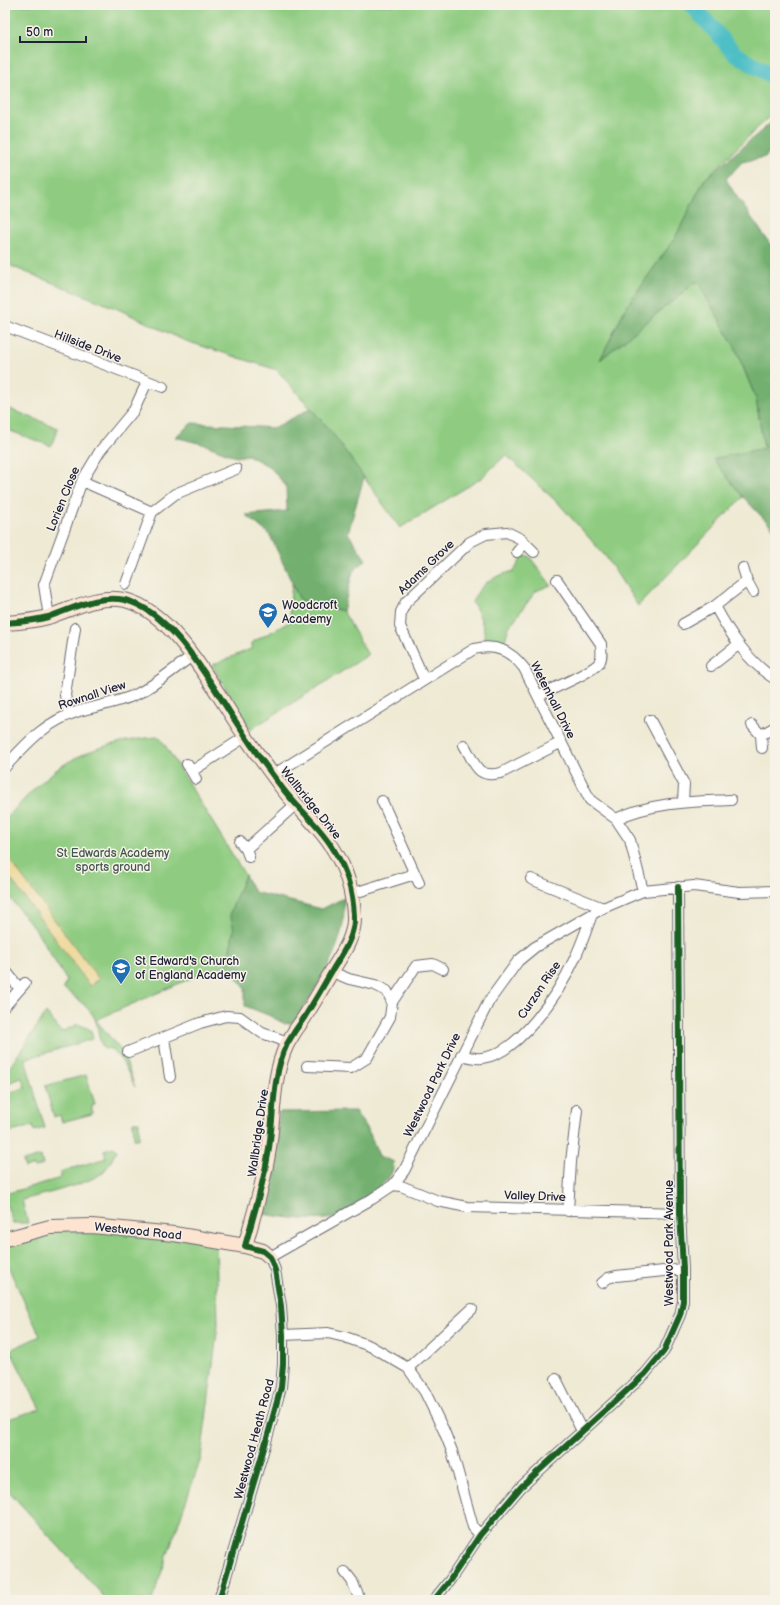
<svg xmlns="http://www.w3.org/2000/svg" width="780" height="1605" viewBox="0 0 780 1605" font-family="'Balsamiq Sans',sans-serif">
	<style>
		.green { fill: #8fcc81; stroke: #58775e }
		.forest { fill: #73b06f; stroke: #4a6955 }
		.sand { fill: #eeda9e; stroke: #887e6c }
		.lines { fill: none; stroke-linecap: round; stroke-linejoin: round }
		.river { stroke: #50bfc6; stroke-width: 16 }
		.street-casing { stroke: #6a6871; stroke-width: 12 }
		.secondary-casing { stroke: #6a6871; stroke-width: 16 }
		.street { stroke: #fff; stroke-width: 10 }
		.secondary { stroke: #fde4d1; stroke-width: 14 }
		.cycleway-casing { stroke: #f7f3e8; stroke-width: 8 }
		.cycleway { stroke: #1b5e20; stroke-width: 6 }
		.labels { text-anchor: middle; stroke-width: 3; stroke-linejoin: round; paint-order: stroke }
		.street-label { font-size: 12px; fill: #22223b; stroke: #f7f3e8 }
		.poi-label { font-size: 12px; fill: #22223b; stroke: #f7f3e8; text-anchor: start }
		.park-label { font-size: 12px; fill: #435550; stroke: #f7f3e8 }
	</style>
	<rect width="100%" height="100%" fill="#f7f3e8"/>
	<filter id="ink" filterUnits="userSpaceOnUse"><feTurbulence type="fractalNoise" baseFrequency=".025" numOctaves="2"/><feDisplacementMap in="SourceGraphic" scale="8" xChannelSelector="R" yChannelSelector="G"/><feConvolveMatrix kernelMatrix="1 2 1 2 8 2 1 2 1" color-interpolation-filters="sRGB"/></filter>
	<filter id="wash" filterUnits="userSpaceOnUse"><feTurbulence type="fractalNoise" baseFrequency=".012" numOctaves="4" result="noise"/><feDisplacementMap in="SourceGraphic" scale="16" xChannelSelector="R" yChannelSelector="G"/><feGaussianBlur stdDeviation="0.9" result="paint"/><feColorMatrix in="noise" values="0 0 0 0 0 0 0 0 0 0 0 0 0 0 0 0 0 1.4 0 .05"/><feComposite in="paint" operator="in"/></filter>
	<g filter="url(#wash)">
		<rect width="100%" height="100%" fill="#efead4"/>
		<path class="green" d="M5 5H775V111L704 180 675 238 626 307 601 359 697 281 734 345 756 399 764 449 713 459 743 497 638 606 606 557 560 505 506 455 480 479 400 528 333 434 277 370 183 340 118 309 13 267 5 262Z
			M5 407 58 428 51 446 5 429Z
			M523 556H529L551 585 536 591 509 627 502 650 486 646C485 630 481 615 472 602 482 582 492 577 514 571Z
			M292 584 300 600 343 611 368 655 250 730 212 665 253 648 251 643 293 620 289 611Z
			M159 737 165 745 245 875 230 913 234 929 227 965 205 972 96 1020 123 1053 135 1087C131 1079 119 1051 110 1049 108 1048 106 1049 104 1049 98 1040 99 1029 95 1019 91 1009 72 994 63 988L67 981 35 929 5 892V819C20 804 35 787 51 774 80 750 122 739 159 737Z
			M46 1013 62 1032 78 1024 91 1030 93 1039 25 1059 45 1128 34 1131 32 1126 5 1134V1088L7 1093 25 1088 22 1078 5 1084V1074Z
			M86 1075 95 1104 92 1106V1114L62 1122 60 1115 54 1117 45 1086Z
			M133 1122H139V1139H134Z
			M114 1147 117 1150 116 1152C112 1159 109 1167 102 1173 89 1184 41 1195 22 1200L28 1223H13L5 1200V1194L61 1178 60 1172 106 1158 104 1150Z
			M41 1156 43 1165 34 1168V1165L25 1168 23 1161Z
			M63 1226 216 1241 218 1325 201 1458 152 1600H107L5 1487V1420L40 1409 10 1350 40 1336 5 1260V1244Z"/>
		<path class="forest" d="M775 119V147L765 157 742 162 726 179 733 191 775 251V532L773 528 743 497 713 459 764 448 756 398 734 345 697 281 600 360 626 307 675 238 704 180Z
			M311 408 333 434 364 477 348 533 366 560 353 571 343 611 300 600 270 535 246 515 287 511 286 486 270 467 248 455 236 457 206 445 175 437 192 423 274 428Z
			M245 875 254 892 322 909 344 898C344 906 344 915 343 923 337 959 313 991 295 1022L285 1024 268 1015 245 1006V988L227 965 234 929 230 913Z
			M355 1111 370 1134 379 1156 394 1162C393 1166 393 1171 391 1174 387 1184 343 1215 333 1218 311 1222 284 1217 262 1214 269 1180 273 1146 280 1112Z"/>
		<path class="sand" d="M5 854 99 979 90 986 5 871Z"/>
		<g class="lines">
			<path class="river" d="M692 5 735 54 775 78"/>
		</g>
	</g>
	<g filter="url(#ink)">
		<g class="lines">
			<defs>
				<path id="street" d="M5 326 163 387
					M82 481 152 512
					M517 552 525 543
					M743 568 747 581 753 592
					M126 584 152 512 175 494 236 469
					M715 606C730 634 748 662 775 679
					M49 617 44 585 82 481 100 451 134 410 147 382
					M683 624 715 606 747 581
					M711 666 738 645
					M424 679 400 626 401 612 406 602 470 542 486 534 507 532 521 539 534 552
					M538 696C551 689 591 673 599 663 603 658 601 650 601 644L557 580
					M69 715 65 695 75 628
					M650 720 684 784 683 802
					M752 725 761 735 762 748
					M761 735 775 727
					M464 745C475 763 476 779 501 773L560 743
					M187 764 196 779
					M5 767C28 742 45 722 79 711 98 706 120 702 137 694 157 684 175 668 192 656
					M192 771 245 737
					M273 775 474 649C495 644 510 650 524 668L590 800 616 819 630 840 643 891
					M382 801 419 883
					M616 819C651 802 692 802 731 800
					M240 842 246 849 249 857
					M246 849 296 804
					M531 879 603 908
					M351 894 415 874
					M5 970 20 989
					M332 972 349 979 375 985 387 991 392 1002
					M5 1006 25 983
					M164 1038 170 1077
					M128 1052 200 1023 226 1016 240 1017 262 1033 288 1042
					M461 1055C468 1057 475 1059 482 1058 519 1054 560 991 574 960 581 946 586 931 591 917
					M307 1066 351 1068 367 1058 390 1017 392 1002 416 966 433 964 443 969
					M393 1185 401 1186 438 1201 467 1207 680 1213
					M568 1211 571 1162 577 1110
					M602 1283 608 1278 616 1276 683 1269
					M283 1335 328 1333 345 1337 370 1346 408 1368 425 1392 444 1431 452 1451 473 1527 480 1535
					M408 1368 472 1309
					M556 1379 582 1431
					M345 1572 352 1581 360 1600
					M219 1600 267 1438 281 1387 283 1364V1335L281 1306 275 1270 270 1257 372 1199 393 1185 404 1171 489 1001 518 961 535 947 603 908 643 891 694 886 739 892 775 891
					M434 1600 450 1580 480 1535 521 1487 645 1374 664 1351 680 1315 683 1301V1269L680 1213 678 887"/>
				<path id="secondary" d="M5 623C20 622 34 621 48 617 73 609 98 594 125 600 174 612 213 688 240 728 253 749 268 769 283 789 299 810 321 827 334 850 346 869 353 893 354 916 355 936 343 953 333 969 324 985 314 1002 304 1018 298 1026 292 1035 287 1044 270 1080 275 1122 267 1160 262 1189 253 1217 245 1246
					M5 1239 50 1227 92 1226 174 1234 245 1246 263 1251 270 1257"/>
			</defs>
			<use href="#street" class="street-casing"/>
			<use href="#secondary" class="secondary-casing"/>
			<use href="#street" class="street"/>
			<use href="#secondary" class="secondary"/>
			<defs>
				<path id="cycleway" d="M5 623C20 622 34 621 48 617 73 609 98 594 125 600 174 612 213 688 240 728 253 749 268 769 283 789 299 810 321 827 334 850 346 869 353 893 354 916 355 936 343 953 333 969 324 985 314 1002 304 1018 298 1026 292 1035 287 1044 270 1080 275 1122 267 1160 262 1189 253 1217 245 1246L263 1251 270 1257 275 1270 281 1306 283 1335V1364L281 1387 267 1438 219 1600
					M434 1600 450 1580 480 1535 521 1487 645 1374 664 1351 680 1315 683 1301V1269L680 1213 678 887"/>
			</defs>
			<use href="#cycleway" class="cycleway-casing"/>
			<use href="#cycleway" class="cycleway"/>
		</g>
	</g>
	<defs>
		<symbol id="school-pin" viewBox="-11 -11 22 30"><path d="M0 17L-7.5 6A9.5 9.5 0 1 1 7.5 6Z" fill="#1f6fb2" stroke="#f7f3e8"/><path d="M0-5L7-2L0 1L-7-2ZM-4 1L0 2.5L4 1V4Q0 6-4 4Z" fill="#fff"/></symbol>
	</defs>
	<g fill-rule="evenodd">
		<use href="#school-pin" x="257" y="601" width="22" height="30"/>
		<use href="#school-pin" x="110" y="957" width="22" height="30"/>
	</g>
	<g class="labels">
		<g class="street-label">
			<text transform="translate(88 346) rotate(21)" y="4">Hillside Drive</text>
			<text transform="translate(63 499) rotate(-68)" y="4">Lorien Close</text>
			<text transform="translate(426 567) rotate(-44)" y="4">Adams Grove</text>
			<text transform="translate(92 695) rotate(-18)" y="4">Rownall View</text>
			<text transform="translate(553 700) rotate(63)" y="4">Wetenhall Drive</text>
			<text transform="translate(311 803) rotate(51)" y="4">Wallbridge Drive</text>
			<text transform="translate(539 990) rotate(-56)" y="4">Curzon Rise</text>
			<text transform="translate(432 1085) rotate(-64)" y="4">Westwood Park Drive</text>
			<text transform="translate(258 1133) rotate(-82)" y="4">Wallbridge Drive</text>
			<text transform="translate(535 1196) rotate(2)" y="4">Valley Drive</text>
			<text transform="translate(138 1231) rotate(6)" y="4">Westwood Road</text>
			<text transform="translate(669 1243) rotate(-90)" y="4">Westwood Park Avenue</text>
			<text transform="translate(254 1439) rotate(-75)" y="4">Westwood Heath Road</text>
		</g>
		<g class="poi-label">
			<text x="282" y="609">Woodcroft<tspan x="282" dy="14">Academy</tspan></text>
			<text x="135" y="965">St Edward's Church<tspan x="135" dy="14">of England Academy</tspan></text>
		</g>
		<g class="park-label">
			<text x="113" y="857">St Edwards Academy<tspan x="113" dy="14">sports ground</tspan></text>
		</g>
	</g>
	<rect width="780" height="1605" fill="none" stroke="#f7f3e8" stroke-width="20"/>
	<path d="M20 36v6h66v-6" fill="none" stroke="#22223b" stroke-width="2"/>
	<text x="26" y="36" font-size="12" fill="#22223b" stroke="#f7f3e8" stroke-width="3" paint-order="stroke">50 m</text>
</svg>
